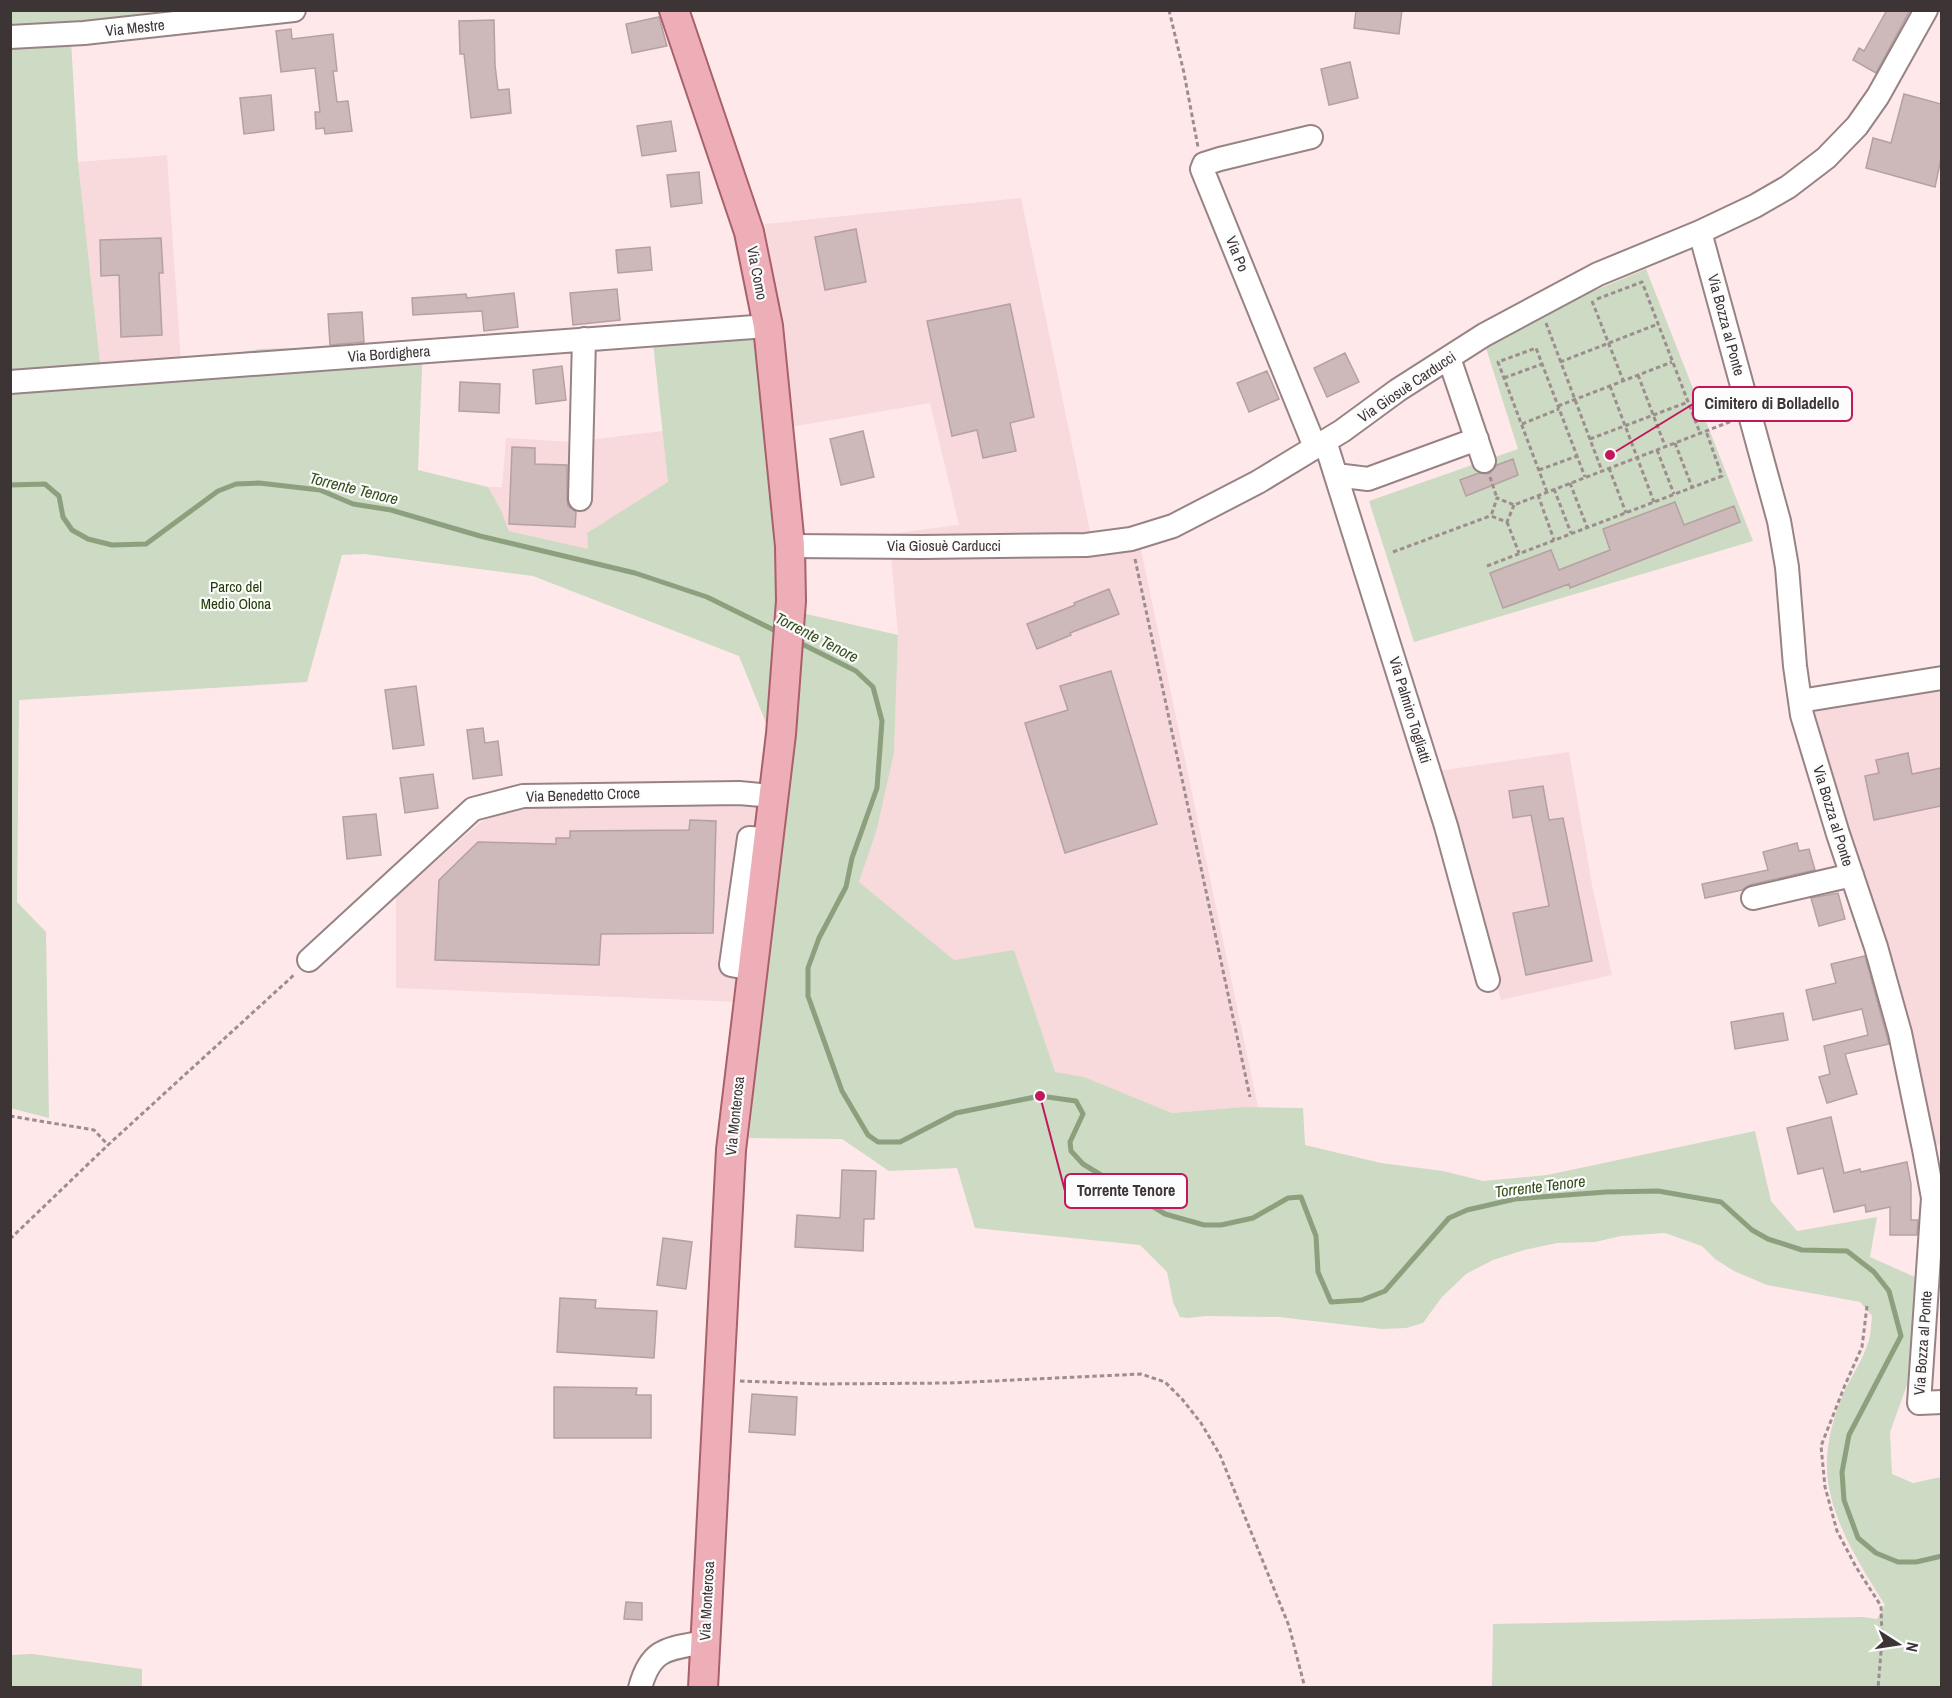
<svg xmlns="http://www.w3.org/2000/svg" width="1952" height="1698" viewBox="0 0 1952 1698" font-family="'Archivo Narrow',sans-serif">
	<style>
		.built { fill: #f8d9dc }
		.green { fill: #cddac4 }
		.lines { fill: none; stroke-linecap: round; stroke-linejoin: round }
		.stream { stroke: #8ca07d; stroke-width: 5 }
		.building { fill: #cdb8ba; stroke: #b5a0a2; stroke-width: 1.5 }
		.minor-casing { stroke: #978384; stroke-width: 26 }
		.major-casing { stroke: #a8606b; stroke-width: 32 }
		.path { stroke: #9d8d8f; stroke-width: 3; stroke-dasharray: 4.5 3; stroke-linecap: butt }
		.minor { stroke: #fff; stroke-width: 22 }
		.major { stroke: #eeaeb8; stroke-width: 28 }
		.labels { text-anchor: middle; stroke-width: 4.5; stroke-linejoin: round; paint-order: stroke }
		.street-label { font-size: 15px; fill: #3c3435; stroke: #fcfcfc }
		.park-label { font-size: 15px; fill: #213b04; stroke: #fcfcfc }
		.water-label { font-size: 16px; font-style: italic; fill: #354f1b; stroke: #fcfcfc }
		.leader { fill: none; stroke: #c2185b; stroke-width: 2 }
		.callout-dot { fill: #c2185b; stroke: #fcfcfc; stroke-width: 2 }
		.callout { fill: #fcfcfc; stroke: #c2185b; stroke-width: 2 }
		.callout-label { font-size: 16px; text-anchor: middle; font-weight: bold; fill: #3c3435 }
	</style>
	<rect width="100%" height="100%" fill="#ffe8ea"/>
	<path class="built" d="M167 155 181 362 101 371 78 162Z
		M1021 198 1092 541 1137 531 1258 1107H1244L1172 1113 1084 1077 1054 1072 1014 951 954 960 859 882 877 829 894 753 898 635 889 534 959 525 930 403 791 427 765 224Z
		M663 431 668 483 587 533 588 549 509 531 501 510 488 487H502L506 438 571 442Z
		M1941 672V1144L1922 1148 1796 699Z
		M1569 752 1593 890 1612 975 1501 1000 1438 771Z
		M523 804 783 807 763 1003 396 988V896L482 821Z"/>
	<path class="green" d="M10 11H212L70 23 78 162 101 371 181 362 260 349 423 344 418 470 488 487 501 510 509 531 588 549 587 533 668 482 653 343 755 337 778 548 780 623 768 728 739 656 533 576 364 554 342 555 307 682 19 700 17 902 46 932 49 1118 10 1108Z
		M1646 269 1753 541 1414 642 1369 501 1518 449 1486 348 1541 313Z
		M802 613 898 635 894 753 877 829 859 882 954 960 1014 950 1055 1072 1084 1077 1172 1113 1244 1107 1303 1108 1305 1145 1381 1163 1443 1171 1483 1181 1547 1175 1755 1131 1771 1201 1797 1231 1877 1217 1870 1257 1915 1277 1912 1371 1890 1432 1892 1474 1913 1483 1941 1477V1687H1492L1493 1624 1862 1617 1877 1619 1885 1605C1860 1565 1828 1516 1827 1468 1826 1445 1833 1418 1842 1397 1850 1378 1862 1362 1868 1343 1871 1335 1871 1325 1872 1316L1860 1302 1767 1285 1734 1271 1715 1259 1702 1246 1665 1233 1621 1236 1595 1242 1557 1243 1524 1250 1493 1260 1466 1274 1442 1297 1423 1323 1406 1328 1382 1329 1279 1317 1206 1316 1188 1318 1180 1317 1173 1302 1167 1272 1140 1245 975 1228 957 1168 889 1171 842 1139 749 1138Z
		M32 1654 142 1669V1687H11V1655Z"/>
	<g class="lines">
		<path class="stream" d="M10 485 45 484 59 496 63 517 72 530 88 539 112 545 146 544 218 491 236 484 259 483 320 490 353 504 391 510 480 536 635 573 707 597 780 633
			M796 641 856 671 873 687 882 721 877 788 852 858 846 887 819 938 808 968V996L842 1091 868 1135 878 1142H900L956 1113 1040 1096 1076 1101 1083 1114 1070 1142 1071 1151 1083 1164 1165 1214 1204 1225H1221L1253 1218 1288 1198 1301 1197 1316 1236 1318 1272 1331 1302 1362 1300 1385 1291 1449 1218 1467 1210 1515 1199 1606 1192 1658 1191 1721 1202 1752 1230 1768 1239 1802 1250 1847 1251 1874 1272 1889 1291 1901 1336 1849 1435 1842 1472 1844 1500 1858 1538 1876 1553 1898 1562H1916L1942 1556"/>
	</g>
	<path class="building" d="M1356 10H1402L1399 34 1354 28Z
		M1887 10H1910L1876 73 1853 60 1859 48 1864 51Z
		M659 17 667 46 632 53 626 24Z
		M494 20 495 65 498 90 509 89 511 113 471 118 464 54H460L459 21Z
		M291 29 292 39 333 34 337 71H333L337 102 348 101 352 131 325 134 324 128 316 129 315 112H320L315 68 281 72 276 31Z
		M1350 62 1358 98 1329 105 1321 69Z
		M1904 94 1941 104V159L1935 187 1866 168 1873 138 1891 143Z
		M271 95 274 130 244 134 240 98Z
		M671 121 676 151 642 156 637 126Z
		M699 172 702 203 671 207 667 175Z
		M856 229 866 282 825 290 815 237Z
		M161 238 163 273H159L162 335 121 337 119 275 101 276 100 240Z
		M650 247 652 270 618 273 616 250Z
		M617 289 620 320 573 325 570 293Z
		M514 293 518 327 484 331 482 311 413 315 412 298 466 294 467 298Z
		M1010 304 1034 417 1010 423 1016 451 983 458 977 430 952 436 927 321Z
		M362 312 364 342 330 345 328 314Z
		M1345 353 1359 382 1327 397 1314 368Z
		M562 366 566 400 536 404 533 370Z
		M1267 371 1279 399 1249 412 1237 383Z
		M460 382 500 384 499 413 459 411Z
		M863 431 874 477 841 485 830 439Z
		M512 447 535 448V464L567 465V499L568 506 576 512 575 527 509 524Z
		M1513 459 1518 475 1466 496 1460 480 1479 473 1489 474 1497 465Z
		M1675 502 1684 525 1734 506 1740 522 1570 588 1569 584 1503 608 1490 573 1551 550 1559 570 1610 550 1603 529Z
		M1109 589 1119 614 1070 633 1071 635 1037 649 1027 624 1075 605 1074 603Z
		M1111 671 1157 824 1065 853 1025 723 1068 710 1060 686Z
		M416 686 424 745 393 749 385 690Z
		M483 728 485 743 498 741 502 775 473 779 467 730Z
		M1908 753 1912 774 1941 768V806L1874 820 1865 776 1879 773 1876 760Z
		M433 774 438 808 405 813 400 778Z
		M1543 786 1549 820 1563 818 1592 961 1526 975 1513 913 1549 906 1531 815 1513 818 1509 791Z
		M376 814 381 855 347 859 343 817Z
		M690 820 716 821 713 933 601 934 599 965 435 960 439 880 478 842 556 844V838H570V831L689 830Z
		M1797 843 1799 851 1809 849 1815 870 1750 885 1742 890 1705 898 1702 884 1768 870 1763 852Z
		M1838 893 1845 919 1819 926 1811 898Z
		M1865 956 1889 1044 1845 1054 1857 1094 1827 1103 1819 1077 1830 1074 1824 1046 1868 1035 1862 1009 1813 1020 1806 990 1836 983 1831 964Z
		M1783 1013 1788 1040 1735 1049 1731 1022Z
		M1831 1117 1844 1173 1860 1169 1861 1172 1907 1162 1911 1184V1220H1918L1917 1235H1890V1207L1866 1212 1865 1205 1834 1212 1823 1168 1798 1174 1787 1128Z
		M842 1170 876 1171 874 1219H864L863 1251 795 1247 797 1215 840 1218Z
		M663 1238 692 1242 686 1289 657 1285Z
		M560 1298 596 1300 595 1308 657 1311 654 1358 557 1352Z
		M554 1387 637 1388 636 1395H651V1438H554Z
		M752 1394 797 1397 795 1435 749 1432Z
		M626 1602 642 1603V1620L624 1619Z"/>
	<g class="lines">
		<defs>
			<path id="minor" d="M10 37 84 33 294 10
				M1311 137 1220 159 1204 164 1202 169 1315 447
				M1700 232 1779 521 1787 567 1795 666 1802 715 1838 834 1876 947 1900 1033 1924 1149 1933 1198 1919 1403 1942 1402
				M1449 358 1484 461
				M10 382 768 326
				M1325 441 1446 826 1488 980
				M1336 475 1368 479 1477 439
				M580 499 584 339
				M790 546 922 547 1086 545 1131 539 1173 526 1258 482 1342 431 1398 390 1484 335 1598 274 1700 232 1755 206 1788 187 1826 158 1857 126 1878 96 1926 10
				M1800 701 1942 678
				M1753 898 1852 875
				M309 960 473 809 523 796 739 793 773 796
				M753 969 731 965 749 838 768 839
				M640 1688C651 1647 669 1649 705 1642"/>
			<path id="major" d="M674 10 749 232 768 326 790 546 791 601 781 734 731 1150 703 1688"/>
		</defs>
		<use href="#minor" class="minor-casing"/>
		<use href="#major" class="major-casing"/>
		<path class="path" d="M1169 10 1184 73 1198 147
			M1597 299 1642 282 1700 433
			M1592 301 1623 380
			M1546 323 1602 471
			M1560 362 1658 324
			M1638 375 1665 446
			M1504 378 1542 364
			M1610 386 1654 502
			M1558 406 1672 362
			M1522 424 1559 409
			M1590 439 1688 402
			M1675 443 1692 487
			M1657 450 1674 494
			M1609 468 1626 513
			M1539 470 1577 456
			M1490 477 1497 498
			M1570 483 1587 527
			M1554 489 1571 533
			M1547 492 1498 362 1536 348 1585 477
			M1538 495 1554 540
			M1514 505 1507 522 1491 516 1497 498 1514 505 1732 421
			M1507 522 1519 553
			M1393 552 1490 516
			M1135 559 1250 1097
			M1487 566 1722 476 1706 431
			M10 1116 94 1130 108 1145
			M10 1239 108 1145 295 974
			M1867 1306 1862 1347 1845 1385 1821 1446 1825 1487 1837 1531 1856 1567 1881 1606 1882 1640 1878 1688
			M740 1381 821 1384 950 1383 1141 1374 1165 1382 1182 1399 1201 1423 1220 1455 1289 1626 1305 1688"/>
		<use href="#minor" class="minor"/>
		<use href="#major" class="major"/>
	</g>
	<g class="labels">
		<g class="street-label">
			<text transform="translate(135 28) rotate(-6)" y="5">Via Mestre</text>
			<text transform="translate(1237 254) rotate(68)" y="5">Via Po</text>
			<text transform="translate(757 273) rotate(79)" y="5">Via Como</text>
			<text transform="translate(1726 325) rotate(75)" y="5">Via Bozza al Ponte</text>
			<text transform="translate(389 354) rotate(-4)" y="5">Via Bordighera</text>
			<text transform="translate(1407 387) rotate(-34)" y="5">Via Giosuè Carducci</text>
			<text x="944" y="551">Via Giosuè Carducci</text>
			<text transform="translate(1410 710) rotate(73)" y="5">Via Palmiro Togliatti</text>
			<text transform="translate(583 795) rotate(-2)" y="5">Via Benedetto Croce</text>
			<text transform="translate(1833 816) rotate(73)" y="5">Via Bozza al Ponte</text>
			<text transform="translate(735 1116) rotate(-84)" y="5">Via Monterosa</text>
			<text transform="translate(1923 1343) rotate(-86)" y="5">Via Bozza al Ponte</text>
			<text transform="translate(707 1601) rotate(-87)" y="5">Via Monterosa</text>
		</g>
		<g class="park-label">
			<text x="236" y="592">Parco del<tspan x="236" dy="17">Medio Olona</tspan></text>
		</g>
		<g class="water-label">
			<text transform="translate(354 488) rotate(14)" y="6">Torrente Tenore</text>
			<text transform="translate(817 637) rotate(27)" y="6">Torrente Tenore</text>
			<text transform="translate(1540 1186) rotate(-7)" y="6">Torrente Tenore</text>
		</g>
	</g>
	<path class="leader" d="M1610 455L1693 404M1040 1096L1065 1191"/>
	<g class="callout-dot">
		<circle cx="1610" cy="455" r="6"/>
		<circle cx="1040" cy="1096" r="6"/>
	</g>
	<g class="callout">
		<rect x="1693" y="387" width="159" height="34" rx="6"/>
		<rect x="1065" y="1174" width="122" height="34" rx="6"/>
	</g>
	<g class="callout-label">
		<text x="1772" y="409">Cimitero di Bolladello</text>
		<text x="1126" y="1196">Torrente Tenore</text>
	</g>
	<rect width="1952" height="1698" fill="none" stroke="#3c3435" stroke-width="24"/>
	<g transform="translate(1898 1644) rotate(102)" stroke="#fcfcfc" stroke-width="4.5" paint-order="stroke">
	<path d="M0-4.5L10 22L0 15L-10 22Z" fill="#3c3435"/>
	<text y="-9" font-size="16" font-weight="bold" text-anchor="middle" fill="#3c3435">N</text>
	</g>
</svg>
